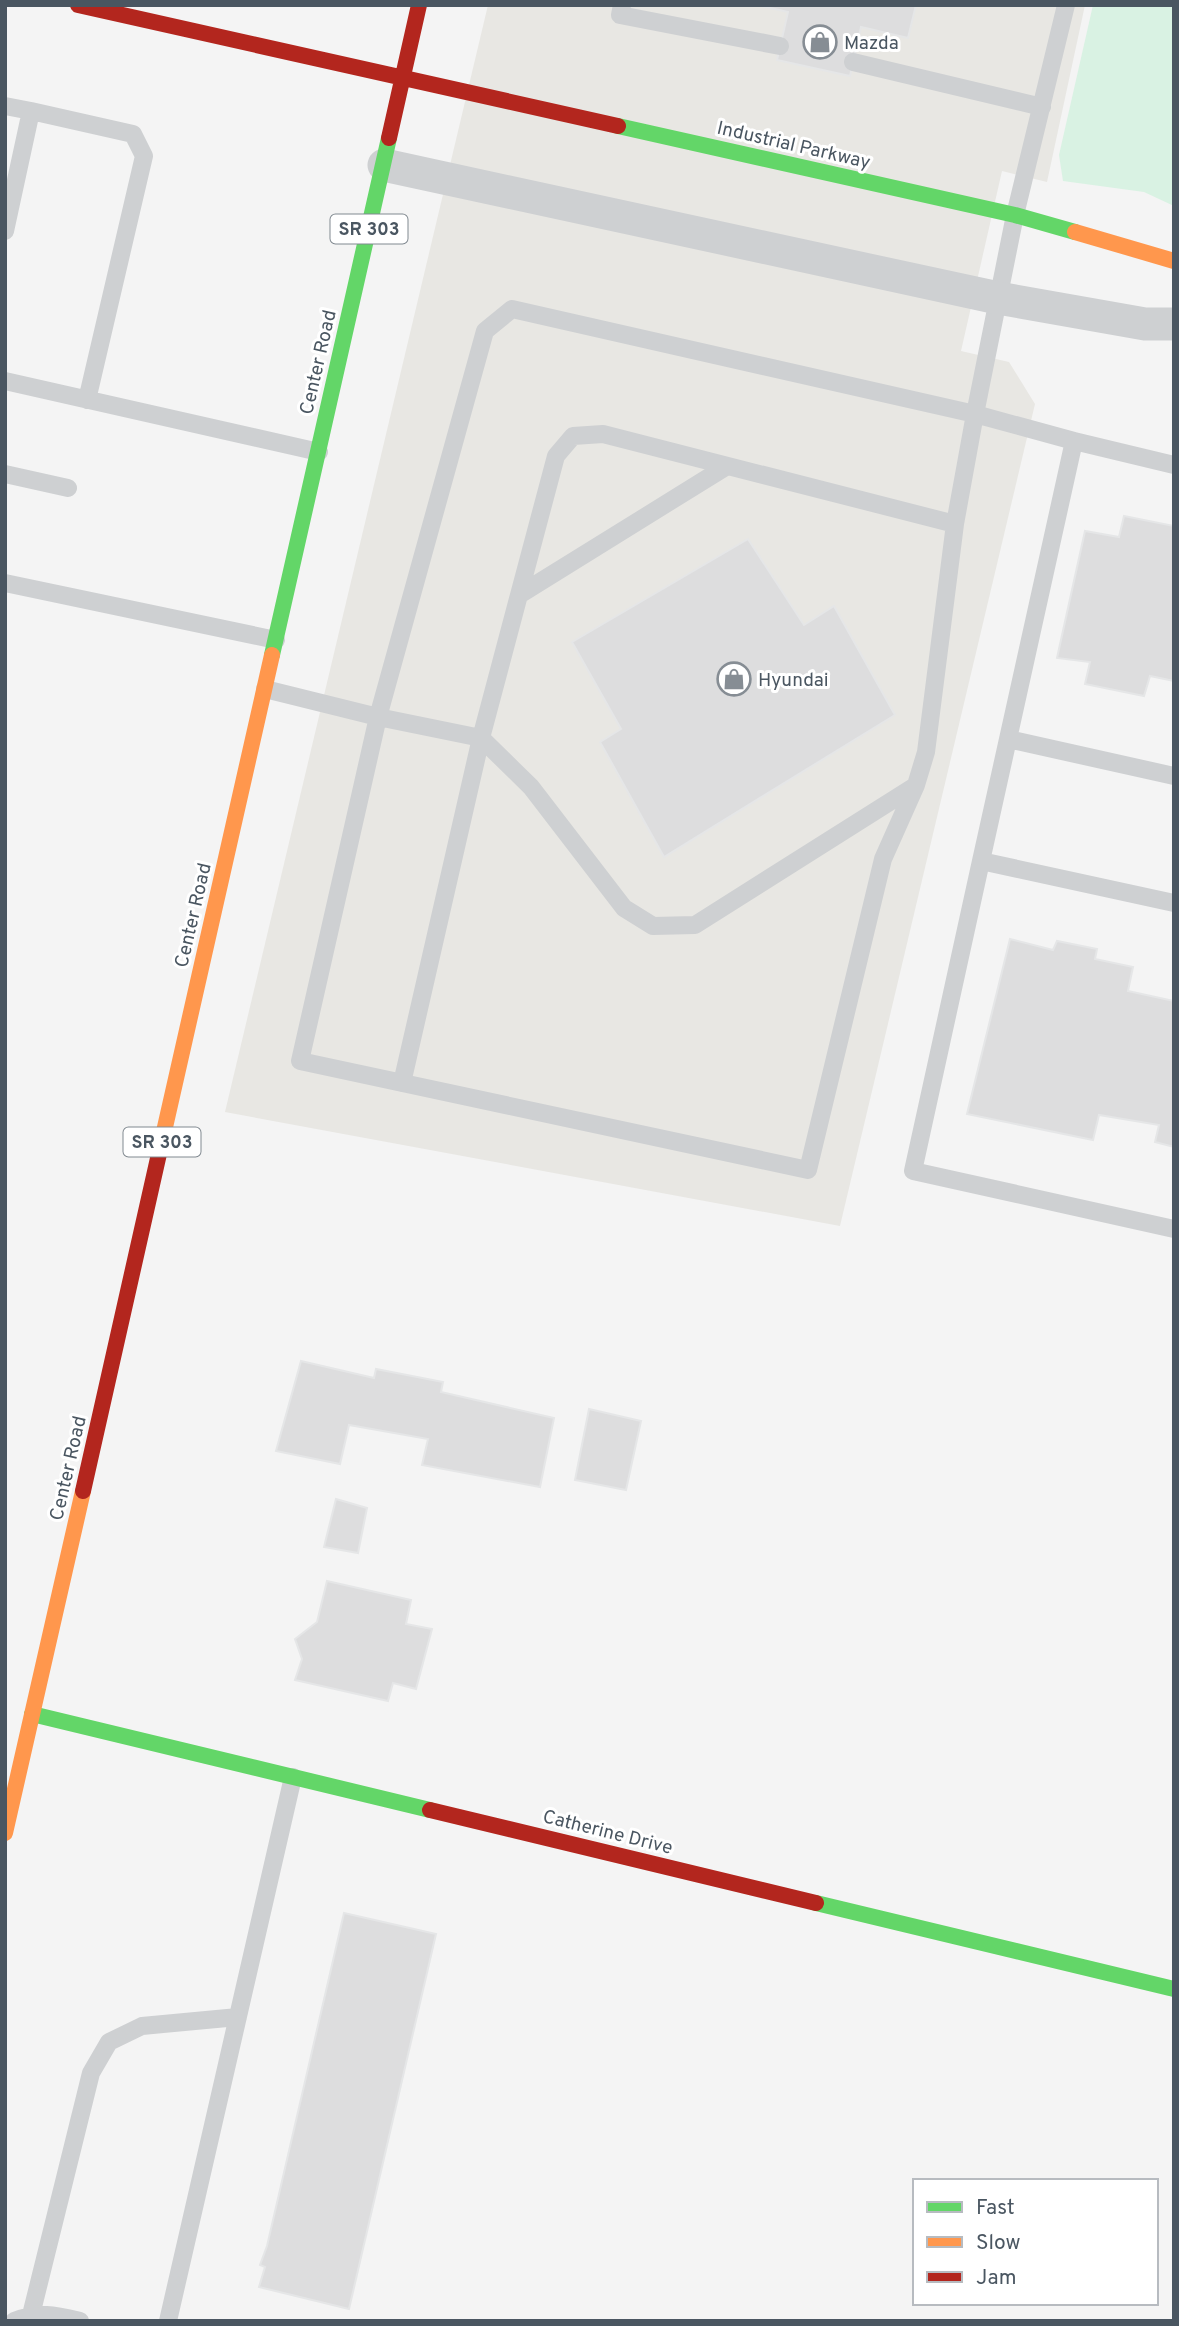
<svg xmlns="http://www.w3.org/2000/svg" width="1179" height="2326" viewBox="0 0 1179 2326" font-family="Overpass,sans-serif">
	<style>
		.commercial { fill: #e8e7e3 }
		.green { fill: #d9f2e3 }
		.building { fill: #ddddde; stroke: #e5e6e7; stroke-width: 2 }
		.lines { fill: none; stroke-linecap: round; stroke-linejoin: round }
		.lane { stroke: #ced0d2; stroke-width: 18 }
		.street { stroke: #ced0d2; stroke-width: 33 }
		.fast { stroke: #63d668; stroke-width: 16 }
		.slow { stroke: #ff974d; stroke-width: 16 }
		.jam { stroke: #b3261e; stroke-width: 16 }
		.labels { text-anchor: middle; stroke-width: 6; stroke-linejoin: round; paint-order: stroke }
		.shield { fill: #fff; stroke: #808990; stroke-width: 2 }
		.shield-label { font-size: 18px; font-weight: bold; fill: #4a5661 }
		.poi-label { font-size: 19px; fill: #4a5661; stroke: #fff; text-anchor: start }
		.street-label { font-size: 19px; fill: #4a5661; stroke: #fff }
	</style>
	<rect width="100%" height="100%" fill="#f4f4f4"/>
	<path class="commercial" d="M488 5H1085L1047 182 1002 171 961 351 1009 362 1035 404 840 1226 225 1112Z"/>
	<path class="green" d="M1093 5H1174V206L1144 192 1063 181 1059 155Z"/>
	<path class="building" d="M757 5H916L908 38 861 27 850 76 777 60 788 12Z
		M1124 516 1174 526V681L1150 676 1144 696 1085 684 1090 662 1057 658 1085 531 1119 537Z
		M748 539 804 625 834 606 895 715 664 857 600 742 621 729 572 642Z
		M1010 939 1053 950 1057 941 1097 949 1095 959 1133 967 1128 991 1174 1001V1147L1155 1142 1159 1125 1099 1115 1093 1140 967 1114Z
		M301 1361 374 1378 376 1369 443 1382 441 1392 554 1418 540 1487 422 1465 428 1439 349 1425 340 1464 276 1451Z
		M589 1409 641 1421 626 1490 575 1480Z
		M336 1499 367 1508 358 1553 324 1547Z
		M327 1581 411 1600 406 1624 432 1629 416 1689 393 1683 388 1701 295 1680 302 1659 295 1639 317 1622Z
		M344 1913 436 1934 349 2309 259 2287 265 2267 260 2265 267 2246Z"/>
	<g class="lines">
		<path class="lane" d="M622 5 620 15 780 46
			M1066 5 1015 215 975 414 512 309 485 331 378 717 300 1061 808 1170 883 859 916 785 926 752 955 524 975 414 1074 441
			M853 62 1042 107
			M5 106 31 111 5 231
			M31 111 133 134 144 156 87 400
			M5 381 319 452
			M1174 465 1074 441 981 861 1174 903
			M5 474 68 488
			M5 583 276 640
			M519 595 727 466
			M265 689 378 717 481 738 531 787 624 908 653 926 695 925 915 786
			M1008 739 1174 776
			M981 861 913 1171 1174 1229
			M402 1083 481 738 519 595 556 456 573 436 603 434 955 524
			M31 2315 91 2073 109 2042 142 2026 238 2017
			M14 2321C39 2311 55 2315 80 2321
			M168 2321 293 1777"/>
		<path class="street" d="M384 165 998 298 1145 324H1174"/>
		<path class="fast" d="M618 126 1015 215 1075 232
			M272 655 389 138
			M32 1714 430 1810
			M816 1903 1174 1989"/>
		<path class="slow" d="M1075 232 1174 261
			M163 1136 272 655
			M5 1833 83 1491"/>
		<path class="jam" d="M78 5 618 126
			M389 138 419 5
			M83 1491 163 1136
			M430 1810 816 1903"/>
	</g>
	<defs>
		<symbol id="shop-ring" viewBox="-11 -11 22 22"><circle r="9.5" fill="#fff" stroke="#868d94" stroke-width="1.5"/><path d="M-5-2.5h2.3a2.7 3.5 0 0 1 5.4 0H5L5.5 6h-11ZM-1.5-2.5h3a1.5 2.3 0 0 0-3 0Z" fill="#868d94"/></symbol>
	</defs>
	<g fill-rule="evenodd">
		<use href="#shop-ring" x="801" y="23" width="38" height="38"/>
		<use href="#shop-ring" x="715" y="660" width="38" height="38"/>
	</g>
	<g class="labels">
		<g class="shield">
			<rect x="330.5" y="214.5" width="77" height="29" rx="5"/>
			<rect x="123.5" y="1127.5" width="77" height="29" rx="5"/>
		</g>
		<g class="shield-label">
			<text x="369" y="235">SR 303</text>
			<text x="162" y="1148">SR 303</text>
		</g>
		<g class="poi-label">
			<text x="844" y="49">Mazda</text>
			<text x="758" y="686">Hyundai</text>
		</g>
		<g class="street-label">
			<text transform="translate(794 144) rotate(13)" y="7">Industrial Parkway</text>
			<text transform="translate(317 362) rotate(-77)" y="7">Center Road</text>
			<text transform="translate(192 915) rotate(-77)" y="7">Center Road</text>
			<text transform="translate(67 1468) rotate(-77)" y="7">Center Road</text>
			<text transform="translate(608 1831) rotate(14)" y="7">Catherine Drive</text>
		</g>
	</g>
	<rect width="1179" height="2326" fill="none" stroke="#4a5661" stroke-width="14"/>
	<rect x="913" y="2179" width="245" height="126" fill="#ffffff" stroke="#b7bbc0" stroke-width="2"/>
	<rect x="927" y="2202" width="35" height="10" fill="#63d668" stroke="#b7bbc0" stroke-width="2"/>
	<text x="976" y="2214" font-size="21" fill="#4a5661">Fast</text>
	<rect x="927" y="2237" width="35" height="10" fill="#ff974d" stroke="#b7bbc0" stroke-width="2"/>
	<text x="976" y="2249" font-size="21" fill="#4a5661">Slow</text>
	<rect x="927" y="2272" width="35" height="10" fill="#b3261e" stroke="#b7bbc0" stroke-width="2"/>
	<text x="976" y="2284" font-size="21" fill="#4a5661">Jam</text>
</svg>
